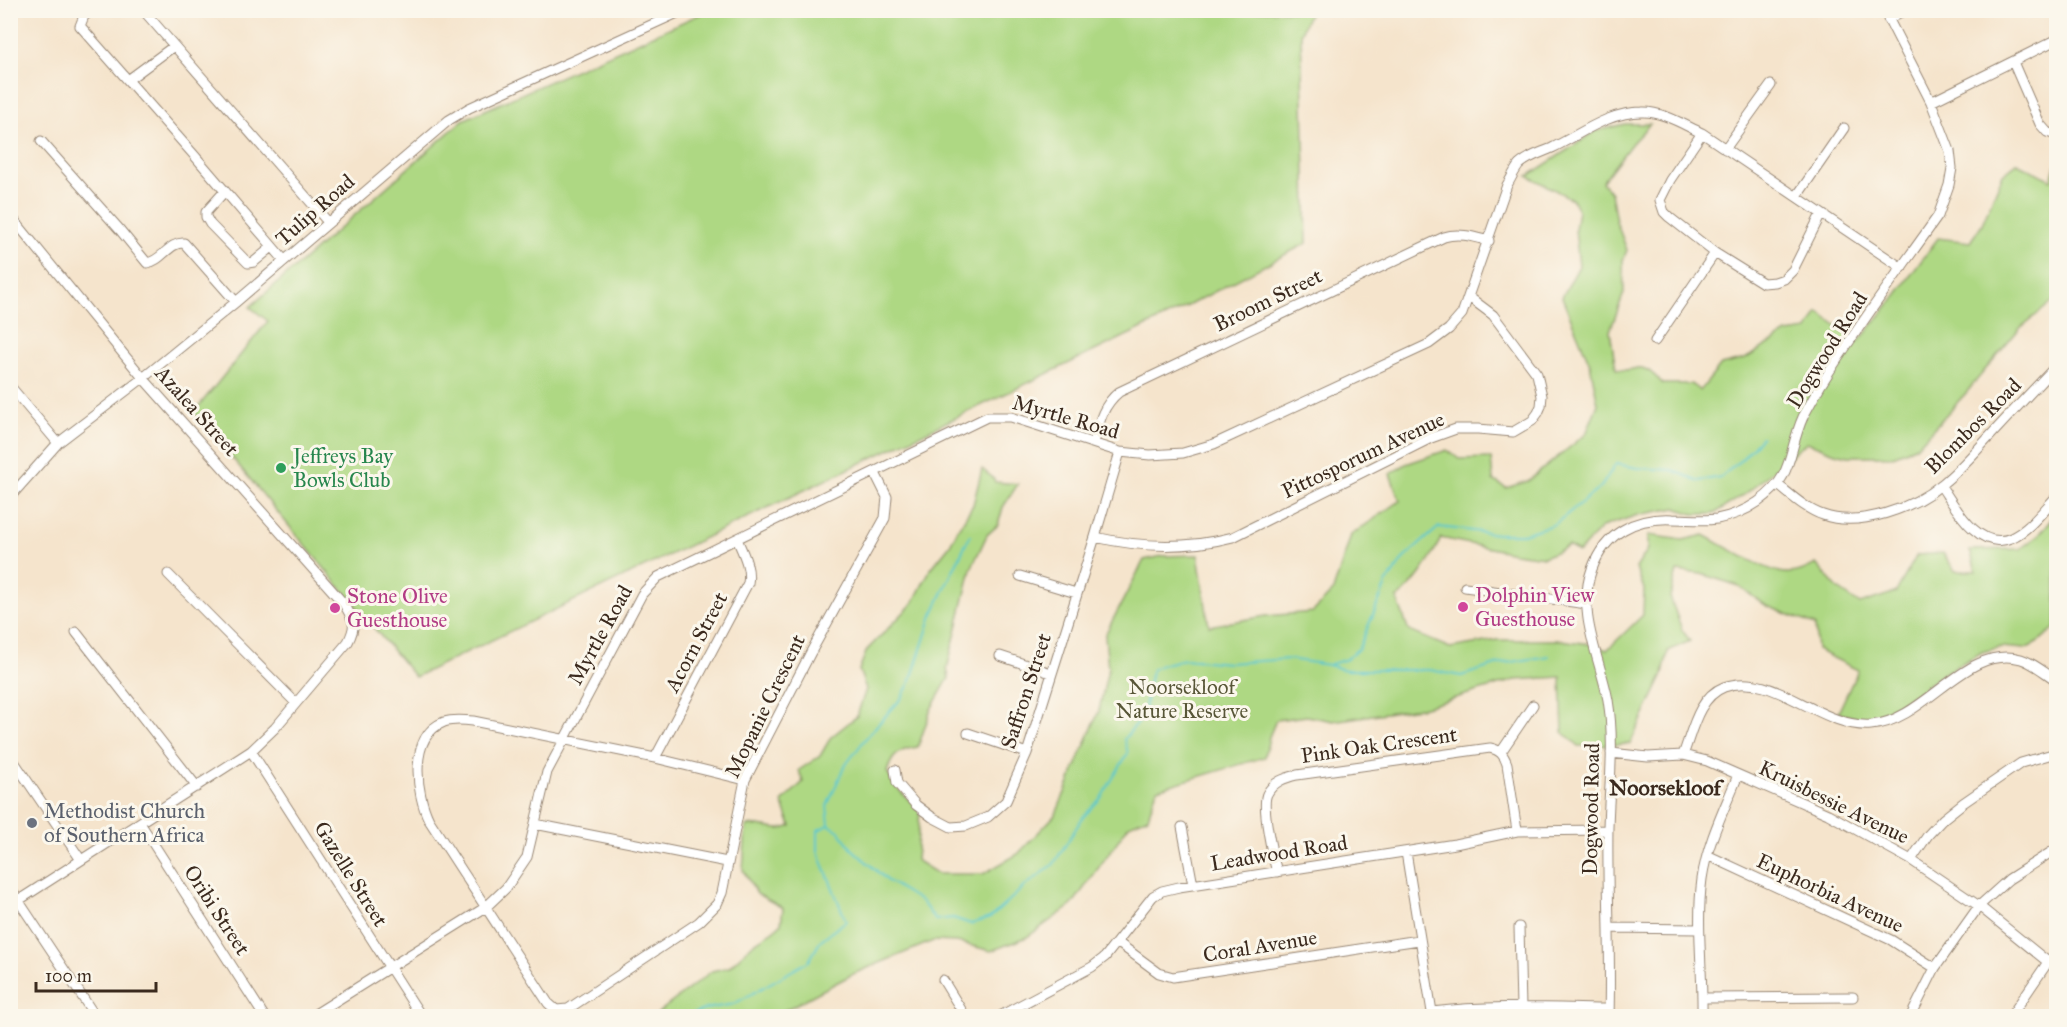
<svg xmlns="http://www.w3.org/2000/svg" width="2067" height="1027" viewBox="0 0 2067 1027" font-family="'IM FELL Great Primer',serif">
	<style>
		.green { fill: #aed883; stroke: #748150; stroke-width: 1.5 }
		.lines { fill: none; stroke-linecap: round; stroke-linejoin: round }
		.stream { stroke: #59c7ce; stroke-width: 2 }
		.minor-casing { stroke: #988775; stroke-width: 11 }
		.minor { stroke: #fff; stroke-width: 9 }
		.leisure-dot { fill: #2e9e5b; stroke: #fbf7ec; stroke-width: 2 }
		.hotel-dot { fill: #d1479c; stroke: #fbf7ec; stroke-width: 2 }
		.worship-dot { fill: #6b7280; stroke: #fbf7ec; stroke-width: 2 }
		.labels { text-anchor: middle; stroke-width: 6; stroke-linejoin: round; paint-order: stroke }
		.street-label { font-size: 21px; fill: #3b2a1e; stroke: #fbf7ec }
		.leisure-label { font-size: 21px; fill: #27864d; stroke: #fbf7ec; text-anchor: start }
		.hotel-label { font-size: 21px; fill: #b23c85; stroke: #fbf7ec; text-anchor: start }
		.park-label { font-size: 21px; fill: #585637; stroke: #fbf7ec }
		.worship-label { font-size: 21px; fill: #5b616d; stroke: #fbf7ec; text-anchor: start }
		.neighbourhood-label { font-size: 22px; font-weight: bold; fill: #3b2a1e; stroke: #fbf7ec }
	</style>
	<rect width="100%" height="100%" fill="#fbf7ec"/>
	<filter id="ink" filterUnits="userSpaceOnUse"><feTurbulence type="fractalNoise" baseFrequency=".0167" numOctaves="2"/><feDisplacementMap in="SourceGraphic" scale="12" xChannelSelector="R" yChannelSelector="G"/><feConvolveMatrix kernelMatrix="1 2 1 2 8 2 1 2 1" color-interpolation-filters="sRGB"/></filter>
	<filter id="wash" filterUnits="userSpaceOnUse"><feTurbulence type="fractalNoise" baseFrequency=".008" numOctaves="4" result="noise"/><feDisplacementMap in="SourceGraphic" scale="24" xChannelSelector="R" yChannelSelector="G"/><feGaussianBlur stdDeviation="1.35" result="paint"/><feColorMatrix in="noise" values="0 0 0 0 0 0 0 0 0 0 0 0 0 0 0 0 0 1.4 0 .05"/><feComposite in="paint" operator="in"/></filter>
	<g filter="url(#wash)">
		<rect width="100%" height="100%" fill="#f5e4cc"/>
		<path class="green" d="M707 11H1310L1301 33 1307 243 1180 310 415 677 194 412 268 321 250 307 463 120Z
			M1625 124H1650L1632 143 1602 182 1611 193 1616 221 1627 250 1623 260 1624 293 1610 331 1616 369C1627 371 1627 370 1637 368 1647 366 1656 377 1663 384H1691L1700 391 1721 365 1745 359 1787 333 1808 330 1818 312 1859 341 1891 302 1938 238 1970 242 1982 224 2003 174 2017 163 2051 180 2056 164V299L2019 329 1966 393 1917 446 1893 456H1849L1835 453 1807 442 1747 493 1714 514H1693L1676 508 1638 515 1602 527 1579 552 1568 546 1544 557 1514 553 1441 538C1429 563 1418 580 1397 599L1409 631 1450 648 1497 640H1561L1590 644 1607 650 1643 615 1644 589 1636 568 1648 549V535L1683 540 1704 535C1723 545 1765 571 1785 573 1797 574 1806 569 1816 564L1838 589 1860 604 1896 592 1917 555 1943 553 1955 571H1976L1970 550 2020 549 2039 535 2054 516 2056 518V627L2037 643 2025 649 2001 647 1982 652 1941 675 1914 695 1884 713 1861 719 1838 713 1858 670 1817 650 1815 625 1767 606 1736 585 1701 574 1677 571 1670 597 1682 630 1690 641 1668 651 1663 675 1630 744 1579 746 1563 732 1561 677 1515 680 1425 707 1333 721 1307 716 1276 720 1269 737 1265 757 1157 789 1148 817 1129 825 1072 905 1027 937 991 951 957 942 933 941 853 974 774 1016H654L712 971 729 967 754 943 773 931 781 924 783 908 757 894 743 870 746 826C764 823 776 834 791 826L782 802 803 782 799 770 820 756 831 737 857 716 866 689 859 670 867 650 913 603 930 570 950 545 958 529 973 505 982 469 993 478 995 482 1018 484 1003 507 998 525 987 535 971 569 947 669 949 678 931 709 918 747C900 749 892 755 887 772L896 787 920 811 916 860 938 874H983L1018 854 1056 814 1099 711 1108 669 1105 635 1144 560 1163 556 1198 555 1209 626 1266 616 1313 612 1333 591 1351 535 1400 501 1390 474 1406 464 1447 450 1459 459 1491 458 1493 480 1506 488 1528 481 1586 434 1598 404 1590 364 1562 297 1579 266 1575 229 1578 210 1572 199 1528 176 1596 131Z"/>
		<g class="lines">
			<path class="stream" d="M1328 665 1346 670H1430L1461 676 1499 664 1549 656
				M829 824 827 806 844 767 870 733 901 699 911 680 932 615 970 535
				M688 1016 706 1009 734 1004 809 961 821 940 846 921 818 851V830L829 825 839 831 852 849 888 881 922 902 935 920 953 918 971 924 990 918 1025 886 1053 865 1083 817 1101 798 1128 753 1124 739 1143 716 1152 670 1161 665 1185 659 1229 663 1289 659 1328 665 1347 659 1359 648 1386 584 1403 559 1439 527 1498 534H1523L1555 524 1601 487 1616 464 1638 468 1672 470 1699 481 1721 477 1742 459 1762 437"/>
		</g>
	</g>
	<g filter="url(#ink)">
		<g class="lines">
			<defs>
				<path id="minor" d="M92 10 84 16 80 26 81 27 194 155 284 260
					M143 10 328 222
					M1888 19 1905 10
					M2013 62 2040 124 2047 132 2056 135
					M128 80 174 46
					M1931 102 2056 40
					M1702 133 1670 180 1660 200 1664 212 1669 217 1715 253 1763 283 1775 282 1784 279 1793 270 1821 214
					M41 141 120 230 147 263C162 261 169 242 184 243L236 302
					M1725 149 1771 85
					M225 191 206 212V217L210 224 248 263 254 262 272 247
					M1797 196 1844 128
					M10 215 143 378 344 604C354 621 357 624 348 642L275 728 251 751 19 900
					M1655 341 1715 253
					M10 386 58 443
					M1094 443C1099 423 1102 406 1119 392L1444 237C1459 232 1474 237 1489 241
					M1778 485C1791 495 1807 510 1823 515 1859 528 1914 508 1942 484 1960 470 1975 452 1990 436 2012 412 2034 389 2056 366
					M1941 486C1955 507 1979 552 2011 538 2029 530 2043 511 2056 497
					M10 497 58 443 143 378 236 302 449 120 469 108 684 10
					M1095 537C1142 548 1187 549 1233 537L1431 438 1456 429H1478L1513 432 1532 421 1538 413 1541 406 1542 396 1537 374 1493 315 1469 297
					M168 574 296 703
					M1020 576 1076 593
					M1465 587 1587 604
					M76 632 197 787
					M1000 656 1051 673
					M968 733 1027 753
					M251 751 421 1016
					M1501 752 1533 705
					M1611 753 1648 757 1683 755 1707 761 1828 814 1911 860 1979 906 2048 962
					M1683 755C1692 732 1698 697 1724 687 1772 669 1821 729 1871 725 1926 721 1966 643 2021 659 2034 663 2045 673 2056 680
					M655 758 748 583C751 568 743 553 737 539
					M13 760 81 860
					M895 770 897 783 916 805 932 817 951 827 966 826 988 817 1006 801 1027 753 1095 537 1120 452
					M745 780 655 758 473 721C464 720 453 719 444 722 408 736 416 794 429 820L548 1003 556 1010 568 1009 699 922 717 904 722 893 745 780 811 652 885 518 887 497 875 473
					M140 823 264 1016
					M535 824 727 862
					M1182 827 1193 885
					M1406 852 1432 1012
					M1707 855 1891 940 1935 968
					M1911 860 1928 835 1943 819 1963 803 2021 763 2056 753
					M1277 872C1273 858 1261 806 1267 794 1274 781 1285 778 1297 775L1490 748C1500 750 1504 755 1507 764L1517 831
					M10 888 95 1016
					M1519 927 1521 1007
					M1609 928 1699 929
					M1117 942 1159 973 1173 977 1419 940
					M943 980 965 1016
					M1703 998 1853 997
					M1432 1012C1491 1005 1550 1008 1609 1009
					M312 1016 486 907 506 888 527 857 547 772 642 594 658 577 987 417H1011L1120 452 1150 455 1183 453 1214 444 1429 344 1449 329 1462 314 1507 185C1511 179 1514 171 1519 165 1528 156 1541 153 1552 148 1581 134 1608 112 1642 112 1662 111 1684 125 1702 133L1902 268
					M1000 1016 1092 967 1105 957 1153 896 1162 891 1179 887 1455 844 1517 831 1608 830
					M1609 1016C1611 954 1607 891 1608 828 1609 786 1615 742 1608 700 1600 658 1576 612 1592 569 1605 533 1635 517 1673 519 1687 519 1703 521 1717 519 1732 516 1745 511 1758 502 1795 476 1787 453 1803 417 1809 406 1816 393 1822 383 1858 326 1899 271 1938 216L1949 185 1952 168 1950 151 1931 102 1884 10
					M1702 1016C1703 971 1696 924 1702 879 1707 843 1725 808 1738 775
					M1911 1016 1935 968 1979 906 2009 879 2056 849
					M2011 1016 2048 962 2056 956"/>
			</defs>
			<use href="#minor" class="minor-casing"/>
			<use href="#minor" class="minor"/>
		</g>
	</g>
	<circle class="leisure-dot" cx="281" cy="468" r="6"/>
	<g class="hotel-dot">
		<circle cx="1463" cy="607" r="6"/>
		<circle cx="335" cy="608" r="6"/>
	</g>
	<circle class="worship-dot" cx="32" cy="823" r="6"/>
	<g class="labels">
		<g class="street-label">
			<text transform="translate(315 210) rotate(-41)" y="7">Tulip Road</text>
			<text transform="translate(1268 300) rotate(-26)" y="7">Broom Street</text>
			<text transform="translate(1827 350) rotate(-58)" y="7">Dogwood Road</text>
			<text transform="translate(197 411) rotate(48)" y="7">Azalea Street</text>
			<text transform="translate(1066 417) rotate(16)" y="7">Myrtle Road</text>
			<text transform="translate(1973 426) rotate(-45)" y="7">Blombos Road</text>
			<text transform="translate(1363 455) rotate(-25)" y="7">Pittosporum Avenue</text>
			<text transform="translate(600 635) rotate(-61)" y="7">Myrtle Road</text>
			<text transform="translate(696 642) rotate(-62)" y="7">Acorn Street</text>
			<text transform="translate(1026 691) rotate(-72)" y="7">Saffron Street</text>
			<text transform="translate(765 706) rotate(-64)" y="7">Mopanie Crescent</text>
			<text transform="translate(1379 745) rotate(-8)" y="7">Pink Oak Crescent</text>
			<text transform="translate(1834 802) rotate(26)" y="7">Kruisbessie Avenue</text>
			<text transform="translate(1591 809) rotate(-89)" y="7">Dogwood Road</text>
			<text transform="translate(1279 853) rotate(-9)" y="7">Leadwood Road</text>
			<text transform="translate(351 874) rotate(58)" y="7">Gazelle Street</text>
			<text transform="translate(1830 893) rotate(25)" y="7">Euphorbia Avenue</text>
			<text transform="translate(217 910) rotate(57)" y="7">Oribi Street</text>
			<text transform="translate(1260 946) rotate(-9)" y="7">Coral Avenue</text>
		</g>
		<g class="leisure-label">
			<text x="293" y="463">Jeffreys Bay<tspan x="293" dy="24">Bowls Club</tspan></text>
		</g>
		<g class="hotel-label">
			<text x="1475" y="602">Dolphin View<tspan x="1475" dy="24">Guesthouse</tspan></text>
			<text x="347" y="603">Stone Olive<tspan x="347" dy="24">Guesthouse</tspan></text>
		</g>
		<g class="park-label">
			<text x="1182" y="694">Noorsekloof<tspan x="1182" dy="24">Nature Reserve</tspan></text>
		</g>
		<g class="worship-label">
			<text x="44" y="818">Methodist Church<tspan x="44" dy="24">of Southern Africa</tspan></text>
		</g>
		<g class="neighbourhood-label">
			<text x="1665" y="795">Noorsekloof</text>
		</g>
	</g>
	<rect width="2067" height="1027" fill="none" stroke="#fbf7ec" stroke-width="36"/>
	<path d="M36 982v9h120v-9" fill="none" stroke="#3b2a1e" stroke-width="3"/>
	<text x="45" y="982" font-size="18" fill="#3b2a1e" stroke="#fbf7ec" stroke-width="4.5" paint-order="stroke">100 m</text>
</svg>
